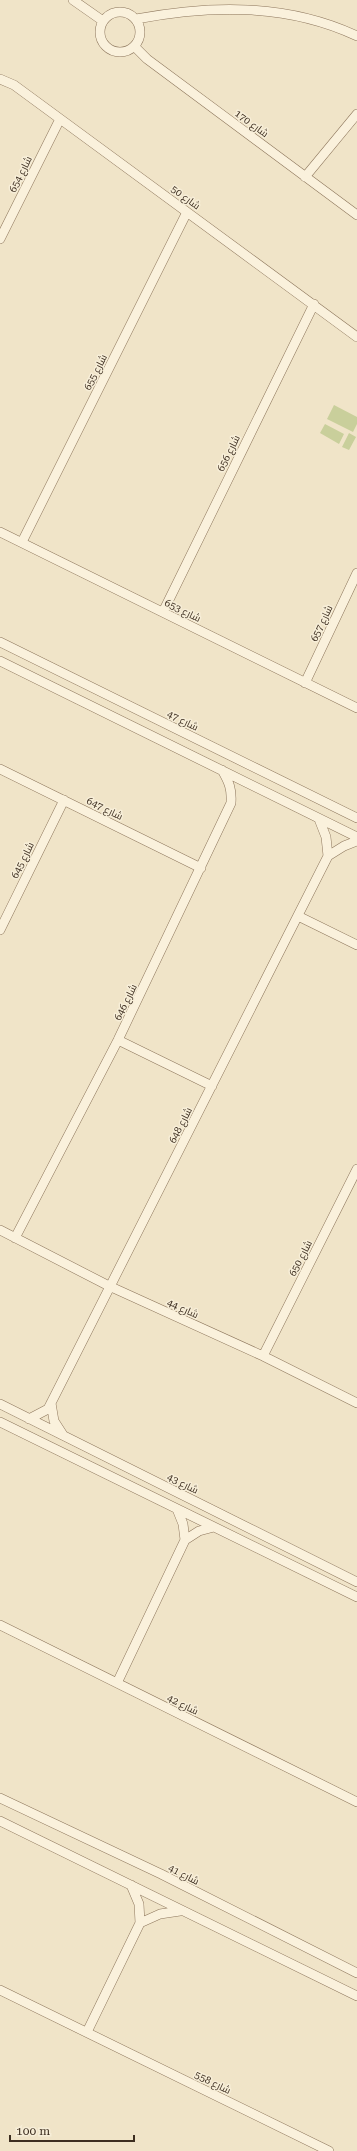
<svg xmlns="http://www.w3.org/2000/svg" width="357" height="2151" viewBox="0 0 357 2151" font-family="'Roboto Serif',Cairo,serif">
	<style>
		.green { fill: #c9cf9b }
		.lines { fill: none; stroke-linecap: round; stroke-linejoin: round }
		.street-casing { stroke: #8d765c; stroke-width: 10 }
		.street { stroke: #faf1dc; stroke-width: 9 }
		.labels { text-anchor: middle; stroke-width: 3; stroke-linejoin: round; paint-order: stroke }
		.street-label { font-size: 10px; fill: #3d2e20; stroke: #f7eed8 }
	</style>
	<rect width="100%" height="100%" fill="#f0e4c8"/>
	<path class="green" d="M334 405 357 417V424L353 432 327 419Z
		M325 424 344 434 339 444 320 433Z
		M349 433 356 437 349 450 342 447Z"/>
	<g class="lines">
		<defs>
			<path id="street" d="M73 0 103 21
				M100 32a20 20 0 1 1 40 0a20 20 0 1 1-40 0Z
				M136 19C210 5 287 3 357 36
				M135 47 147 59 357 215
				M0 79 14 85 357 337
				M305 177 357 114
				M0 239 60 119
				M0 532 357 708
				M22 542 187 212
				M163 612 314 304
				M0 642 357 818
				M0 661 357 837
				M305 683 357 573
				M0 769 201 868
				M319 819 326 837 328 856
				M298 916 357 945
				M0 930 64 800
				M118 1040 212 1086
				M0 1230 109 1286 263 1356 357 1403
				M15 1238 118 1040 231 803C232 789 229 782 222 770
				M263 1356 357 1169
				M51 1403 54 1421 63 1435
				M0 1404 357 1582
				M29 1419 48 1409 328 856 344 846 357 841
				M0 1422 357 1597
				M177 1509 183 1524 185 1540
				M0 1625 357 1802
				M117 1683 185 1540 199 1531 214 1527
				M0 1798 161 1874 357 1973
				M0 1821 357 1996
				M140 1923 160 1914 180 1911
				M0 1990 329 2151
				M87 2032 140 1923 139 1904 131 1885"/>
		</defs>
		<use href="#street" class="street-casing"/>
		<use href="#street" class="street"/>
	</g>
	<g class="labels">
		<g class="street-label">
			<text transform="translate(252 123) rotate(36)" y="4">شارع 170</text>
			<text transform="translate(20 174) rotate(-64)" y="4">شارع 654</text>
			<text transform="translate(186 197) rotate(36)" y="4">شارع 50</text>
			<text transform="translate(95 372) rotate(-63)" y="4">شارع 655</text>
			<text transform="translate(228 453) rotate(-64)" y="4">شارع 656</text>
			<text transform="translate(183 610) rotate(26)" y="4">شارع 653</text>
			<text transform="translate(321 623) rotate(-65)" y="4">شارع 657</text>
			<text transform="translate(183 720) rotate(26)" y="4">شارع 47</text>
			<text transform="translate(105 808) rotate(26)" y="4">شارع 647</text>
			<text transform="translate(22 860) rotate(-64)" y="4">شارع 645</text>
			<text transform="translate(125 1002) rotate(-64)" y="4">شارع 646</text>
			<text transform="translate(180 1125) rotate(-63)" y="4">شارع 648</text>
			<text transform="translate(300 1258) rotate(-63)" y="4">شارع 650</text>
			<text transform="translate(183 1308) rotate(24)" y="4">شارع 44</text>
			<text transform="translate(183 1483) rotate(26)" y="4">شارع 43</text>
			<text transform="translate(183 1704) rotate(26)" y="4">شارع 42</text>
			<text transform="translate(184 1874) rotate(27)" y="4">شارع 41</text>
			<text transform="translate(213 2082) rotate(26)" y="4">شارع 558</text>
		</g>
	</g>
	<path d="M10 2135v6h124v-6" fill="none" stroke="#3d2e20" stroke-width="2"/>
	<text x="16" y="2135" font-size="12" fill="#3d2e20" stroke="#f7eed8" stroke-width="3" paint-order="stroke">100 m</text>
</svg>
